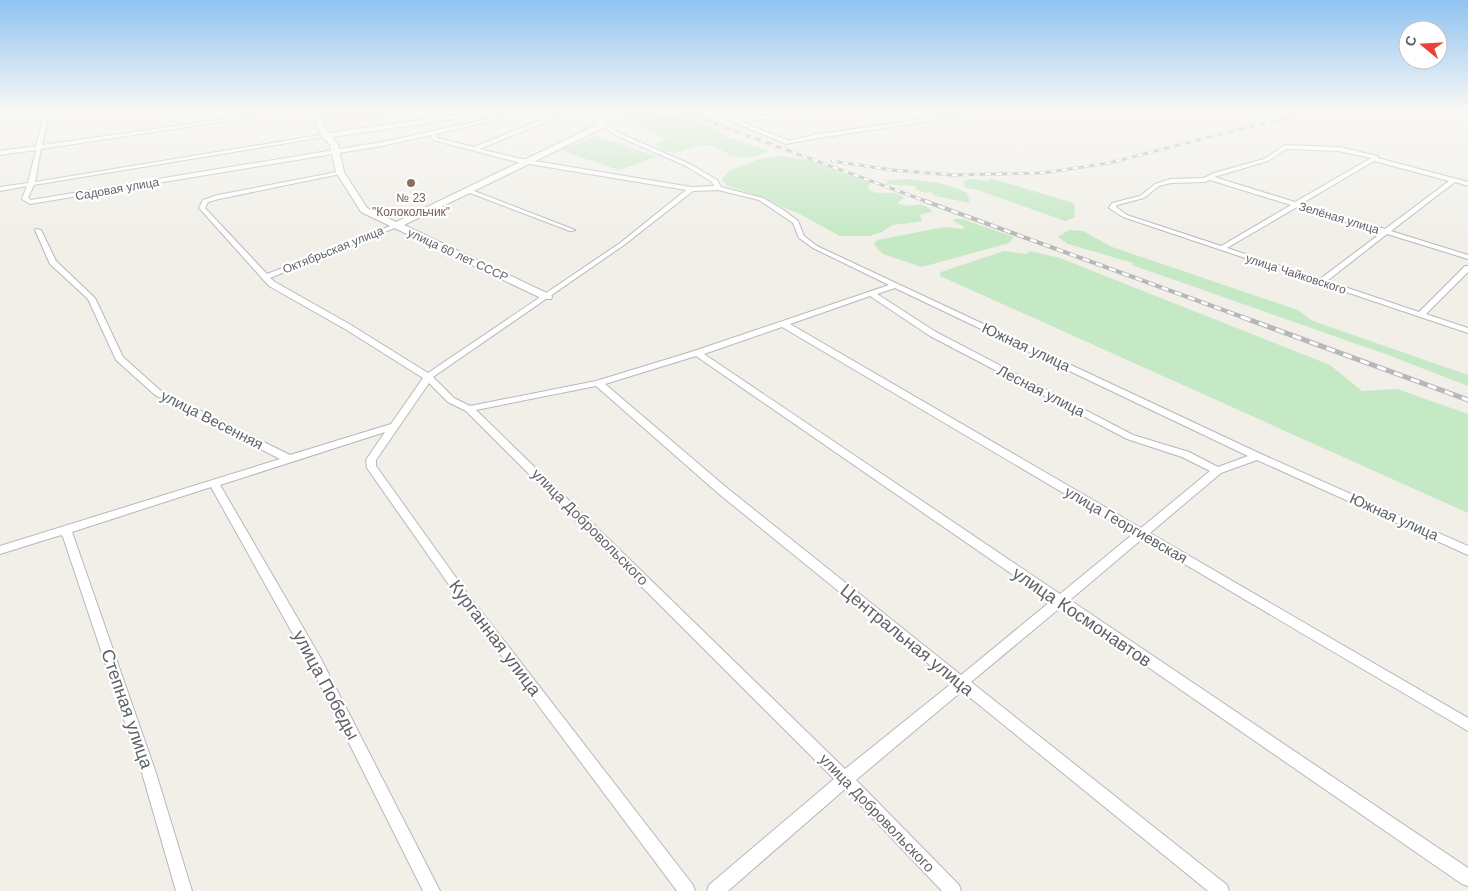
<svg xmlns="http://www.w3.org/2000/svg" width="1468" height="891" viewBox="0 0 1468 891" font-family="Helvetica,sans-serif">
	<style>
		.education { fill: #e1ded6 }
		.green { fill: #c5e8c5 }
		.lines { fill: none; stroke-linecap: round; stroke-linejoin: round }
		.street-casing { stroke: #b5b8bc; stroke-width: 2 }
		.secondary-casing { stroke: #b6babf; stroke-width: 2 }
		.street { fill: #fff; fill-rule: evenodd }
		.secondary { fill: #fff; fill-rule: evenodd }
		.rail-far2-casing { stroke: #b6b7b8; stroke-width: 3 }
		.rail-far1-casing { stroke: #b6b7b8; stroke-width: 4 }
		.rail-casing { stroke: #b6b7b8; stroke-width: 5 }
		.rail-far2 { stroke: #fff; stroke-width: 2; stroke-dasharray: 5.5; stroke-linecap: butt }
		.rail-far1 { stroke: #fff; stroke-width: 2.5; stroke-dasharray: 7; stroke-linecap: butt }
		.rail { stroke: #fff; stroke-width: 3; stroke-dasharray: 9; stroke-linecap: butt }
		.education-dot { fill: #8d6e63; stroke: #fff; stroke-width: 2 }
		.labels { text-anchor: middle; stroke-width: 4.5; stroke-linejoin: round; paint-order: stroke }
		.far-street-label { font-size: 12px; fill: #5f6368; stroke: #fff }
		.far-education-label { font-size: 12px; fill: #785e54; stroke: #fff }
		.street-label { font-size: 15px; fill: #5f6368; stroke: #fff }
		.near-street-label { font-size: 18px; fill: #5f6368; stroke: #fff }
	</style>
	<rect width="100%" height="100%" fill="#f1efe8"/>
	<path class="education" d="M318 110H419L421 112 327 127Z"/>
	<path class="green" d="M662 110H668L725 132H720L719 134 769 151C758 157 743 159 730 155 722 151 715 145 705 145 687 145 683 158 663 150 659 149 657 148 654 144L667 139 648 130 636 122 620 117C638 108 660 113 678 117Z
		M596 136 657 157 619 170 560 150Z
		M779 156 808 160 870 183 868 189C882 198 891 187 904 198L897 203C911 211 920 197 933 212L921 214 920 217 923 220 919 222 892 225 882 232 869 236H840L798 213 782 207 764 198 726 185 722 179 730 170 760 159Z
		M990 178 1067 201 1074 204 1075 217 1065 221 978 190 967 188 963 185 964 180 976 179 988 181Z
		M906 179C927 181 948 183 967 193L970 203 935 196 931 192 925 193 916 189 915 186 885 184 889 180Z
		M955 219H962L1014 237 1009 243 922 267 883 254 875 246 874 243 878 240 944 227 964 229 963 226 953 221Z
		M1069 230 1083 231 1112 247 1298 310 1311 320 1330 327 1468 375V386L1388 355 1132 265 1133 263 1068 244 1058 237Z
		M1004 251 1026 254 1030 251 1060 258 1330 365 1362 391 1397 389 1468 414V513L940 276 941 272Z"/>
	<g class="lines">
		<defs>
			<path id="street" d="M45 110H69L49 114 42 145 288 110H299L41 149 35 182 326 134 329 136 34 185 28 198 31 200 382 142 530 110H538L436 134 437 138 474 147 548 117 577 110H583V111L552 119 480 149 517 158 691 187 714 186 712 182 686 166 617 136 599 125 604 124 621 134 690 164 717 180 721 187 763 198 785 211 798 221 804 236 817 246 1261 454 1468 546V555L1257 460 1221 473 1150 533 1468 718V731L1142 539 1070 600 1468 868V886L1462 884 1061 607 971 682 1227 885 1229 891H1208L962 691 856 780 959 885 961 891H942L845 789 728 891H707L709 885 834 779 466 411 448 402 429 383 376 460V466L467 593 693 885 695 891H677L459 599 367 468 366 460 385 432 220 485 319 655 440 891H423L309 663 211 487 72 532 156 773 192 891H176L142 773 63 537 61 535 0 554V546L280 459 155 395 116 360 88 299 50 264 35 230 36 229 41 230 56 261 95 298 123 357 161 391 290 455 391 424 423 378 345 329 269 286 200 209 199 208 203 200 218 195 342 171V173L340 174 219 199 208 202 205 208 267 274 393 225H397V227L270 278 275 282 351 325 428 373 620 243 686 190 517 162 433 140 431 135 382 146 30 204 22 199 27 186 0 191V187L28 183 36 150 0 155V151L36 146 44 114 0 120V116L44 111ZM718 190 759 200 793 223 799 238 813 248 889 285 694 351 596 381 470 406 454 398 433 377 624 245 693 191ZM895 288 1248 456 1218 467 1189 452 1133 435 936 332 877 294ZM870 296 930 336 1127 439 1182 457 1210 471 1141 528 790 324ZM782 327 1133 534 1060 594 704 354ZM696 356 1051 601 961 675 727 488 605 384ZM596 386 719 494 952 683 845 769 476 410Z
				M709 110H714L737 119 814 110 812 112 742 122 789 141 813 135 988 110H999L813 139 786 144 733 122Z
				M1276 110H1285L1282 112Z
				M1285 145 1339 147 1378 156V158L1468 182V186L1455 182 1391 231 1468 255V259L1387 234 1327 281 1419 312 1465 266H1468V272L1426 314 1468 328V333L1123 217 1109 208 1112 203 1140 196 1155 184 1171 179 1204 178 1214 173 1264 159ZM1286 149 1339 151 1371 158 1295 202 1214 177 1268 161ZM1374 161 1449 181 1385 229 1301 204ZM1210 180 1291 205 1221 246 1127 215 1116 207 1117 205 1144 198 1159 186 1171 183 1205 182ZM1297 207 1381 233 1320 279 1227 248Z
				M465 189H469L575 230 570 231 465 191Z"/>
			<path id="secondary" d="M310 110H316L328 133 490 110H504L501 112 332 137 338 144 344 172 367 208 396 222 598 124 597 110H603L605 127 404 225 551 295 552 297 551 299H543L361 212 336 172 330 145 322 136Z
				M885 110H892L912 122 905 124Z"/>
		</defs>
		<use href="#street" class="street-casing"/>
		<use href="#secondary" class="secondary-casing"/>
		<use href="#street" class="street"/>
		<use href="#secondary" class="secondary"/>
		<defs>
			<path id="rail-far2" d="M678 110 928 202
				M832 161 892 170 952 175 1043 173 1109 163 1315 110"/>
			<path id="rail-far1" d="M925 201 1245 318"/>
			<path id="rail" d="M1242 317 1468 400"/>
		</defs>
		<use href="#rail-far2" class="rail-far2-casing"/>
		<use href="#rail-far1" class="rail-far1-casing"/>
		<use href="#rail" class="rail-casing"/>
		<use href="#rail-far2" class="rail-far2"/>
		<use href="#rail-far1" class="rail-far1"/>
		<use href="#rail" class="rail"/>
	</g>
	<linearGradient id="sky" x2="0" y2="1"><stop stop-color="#8fc3f1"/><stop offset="0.47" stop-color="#f9f8f5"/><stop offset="1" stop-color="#f9f8f5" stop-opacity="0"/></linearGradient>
	<rect width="1468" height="234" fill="url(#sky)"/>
	<circle class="education-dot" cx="411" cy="183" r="5"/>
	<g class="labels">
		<g class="far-street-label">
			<text transform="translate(117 189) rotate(-10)" y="4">Садовая улица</text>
			<text transform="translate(1339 218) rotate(17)" y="4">Зелёная улица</text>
			<text transform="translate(333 250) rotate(-22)" y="4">Октябрьская улица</text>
			<text transform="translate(458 255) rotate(25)" y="4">улица 60 лет СССР</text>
			<text transform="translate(1296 274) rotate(18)" y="4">улица Чайковского</text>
		</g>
		<g class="far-education-label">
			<text x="411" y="202">№ 23<tspan x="411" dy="14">"Колокольчик"</tspan></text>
		</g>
		<g class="street-label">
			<text transform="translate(1026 347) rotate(25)" y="5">Южная улица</text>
			<text transform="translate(1041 391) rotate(27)" y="5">Лесная улица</text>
			<text transform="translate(212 420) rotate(27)" y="5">улица Весенняя</text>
			<text transform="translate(1394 517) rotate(24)" y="5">Южная улица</text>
			<text transform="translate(1126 525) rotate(30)" y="5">улица Георгиевская</text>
			<text transform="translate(590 527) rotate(45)" y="5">улица Добровольского</text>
			<text transform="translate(877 813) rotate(46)" y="5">улица Добровольского</text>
		</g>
		<g class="near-street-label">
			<text transform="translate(1082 617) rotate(34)" y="6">улица Космонавтов</text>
			<text transform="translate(495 638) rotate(53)" y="6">Курганная улица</text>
			<text transform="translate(907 640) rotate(39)" y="6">Центральная улица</text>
			<text transform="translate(326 685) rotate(62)" y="6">улица Победы</text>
			<text transform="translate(127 709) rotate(71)" y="6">Степная улица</text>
		</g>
	</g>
	<g transform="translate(1423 45) rotate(288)"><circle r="24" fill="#ffffff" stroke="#bfc1c3"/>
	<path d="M0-4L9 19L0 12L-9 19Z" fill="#ea4335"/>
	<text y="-8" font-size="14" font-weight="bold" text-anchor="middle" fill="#5f6368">С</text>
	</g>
</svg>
